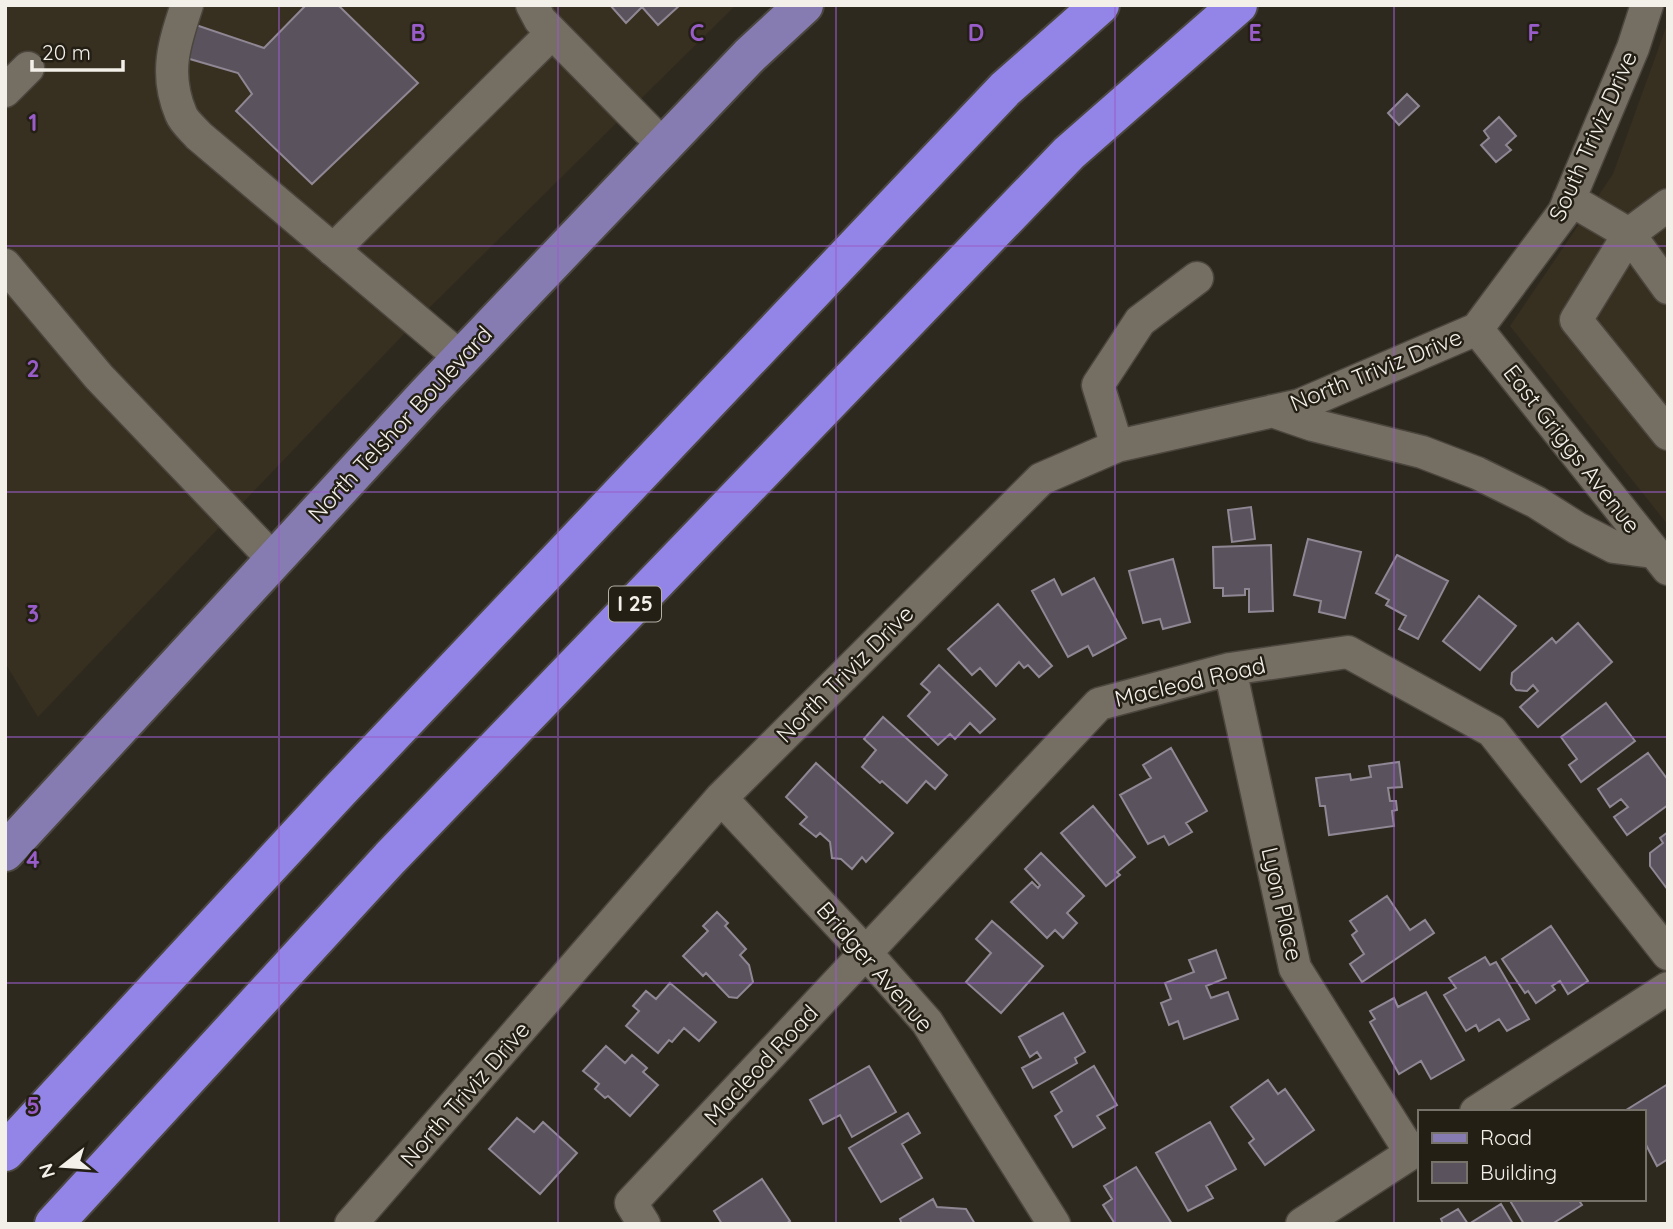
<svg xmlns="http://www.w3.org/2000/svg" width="1673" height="1229" viewBox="0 0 1673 1229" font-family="Quicksand,sans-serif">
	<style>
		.built { fill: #372f1f }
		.building { fill: #5a535d; stroke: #8f8793; stroke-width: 2 }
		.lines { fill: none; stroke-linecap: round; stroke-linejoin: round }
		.minor-casing { stroke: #4b463e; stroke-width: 35 }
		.major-casing { stroke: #4b463e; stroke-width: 42 }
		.highway-casing { stroke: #4b463e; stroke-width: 42 }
		.minor { stroke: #756e63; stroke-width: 32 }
		.major { stroke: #867cb2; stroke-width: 38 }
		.highway { stroke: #9285e7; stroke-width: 38 }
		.grid { fill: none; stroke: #995dca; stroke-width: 2; stroke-opacity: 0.55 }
		.labels { text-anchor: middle; stroke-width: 5; stroke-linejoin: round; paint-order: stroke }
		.shield { fill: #241f15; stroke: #b5b1a9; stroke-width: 2 }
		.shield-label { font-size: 21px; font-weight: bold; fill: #f3efe9 }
		.street-label { font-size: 23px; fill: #f3efe9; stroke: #241f15 }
		.grid-label { font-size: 23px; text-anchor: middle; font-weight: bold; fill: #995dca; stroke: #241f15; stroke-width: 5; stroke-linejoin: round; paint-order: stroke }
	</style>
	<rect width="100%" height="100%" fill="#2e291f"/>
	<path class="built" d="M5 5H736L425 312 38 717 5 663Z
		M1668 22V525L1510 326 1613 174Z"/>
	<path class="building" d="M306 5H338L418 83 312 184 236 111 252 94 238 73 183 57 196 25 264 48Z
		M610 5H680L658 25 642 7 626 23Z
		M1407 94 1419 106 1399 125 1388 113Z
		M1499 117 1516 136 1506 145 1511 150 1496 162 1481 145 1489 138 1484 131Z
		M1251 507 1255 539 1232 542 1228 510Z
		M1308 539 1361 552 1345 618 1319 612 1321 601 1294 595Z
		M1271 545 1273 611 1249 612V589H1245V595L1223 596V588H1214L1213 547Z
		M1397 555 1448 581 1418 639 1399 629 1406 616 1386 605 1389 600 1376 593Z
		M1173 559 1190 622 1163 629 1160 619 1143 623 1129 571Z
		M1094 578 1126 638 1093 656 1088 646 1068 657 1032 591 1054 579 1062 595Z
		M1479 596 1516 626 1480 670 1443 641Z
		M998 604 1052 666 1039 677 1028 665 1024 668 1019 662 996 686 980 668 972 675 948 649Z
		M1578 623 1612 662 1538 727 1520 707 1538 691 1533 685 1527 691 1516 690 1511 684 1512 673 1552 638 1556 643Z
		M939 665 995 719 980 733 970 723 955 739 950 734 938 745 908 716 930 692 921 684Z
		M1606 703 1635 741 1581 782 1569 765 1577 759 1561 737Z
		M883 717 947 775 935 789 926 781 907 803 882 781 880 783 862 767 876 750 864 739Z
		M1171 748 1207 811 1186 823 1192 832 1169 845 1164 836 1148 844 1120 795 1151 778 1143 765Z
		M1648 753 1668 780V805L1627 835 1614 817 1628 807 1621 799 1610 807 1598 789Z
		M1399 762 1402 787 1388 788 1390 801H1396L1397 810 1392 811 1394 826 1329 835 1325 806H1320L1316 778 1350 774 1351 780 1371 777 1369 766Z
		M816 763 893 833 866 862 862 857 852 869 841 859 832 858 830 842 820 833 816 837 800 824 807 817 786 797Z
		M1093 806 1135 857 1117 872 1120 875 1106 886 1061 833Z
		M1668 832V890L1650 866V853L1663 843 1660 838Z
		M1041 853 1084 896 1067 913 1077 923 1063 938 1055 930 1047 938 1011 902 1032 882 1038 888 1040 885 1025 869Z
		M1387 896 1410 930 1425 920 1434 933 1362 982 1350 964 1364 954 1352 935 1357 931 1350 921Z
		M717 912 728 923 725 926 746 949 740 955 749 965 753 982 737 998 729 997 706 973 703 976 683 956 708 931 703 926Z
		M992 921 1043 966 1001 1013 966 982 991 953 976 939Z
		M1551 926 1588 981 1568 994 1560 981 1552 986 1555 990 1536 1003 1528 991 1525 993 1502 959Z
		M1216 950 1226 978 1206 986 1211 998 1228 992 1238 1019 1184 1039 1178 1021 1169 1025 1161 1003 1171 999 1165 983 1194 972 1189 960Z
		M1485 957 1490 965 1496 962 1529 1019 1507 1031 1499 1019 1479 1031 1476 1025 1466 1031 1444 995 1456 988 1449 978Z
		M670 983 716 1022 699 1041 684 1028 672 1042 669 1040 658 1053 626 1026 639 1011 633 1006 646 991 656 999Z
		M1426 992 1464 1060 1431 1079 1421 1061 1399 1074 1370 1022 1375 1019 1370 1011 1394 998 1398 1007Z
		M1063 1013 1085 1052 1075 1058 1077 1063 1033 1088 1022 1068 1041 1058 1037 1052 1030 1057 1019 1037Z
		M606 1046 625 1063 632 1055 647 1068 643 1072 658 1085 630 1116 608 1096 605 1098 595 1089 599 1084 583 1071Z
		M869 1066 896 1112 852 1137 840 1115 823 1124 810 1100Z
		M1094 1066 1117 1105 1097 1116 1105 1128 1073 1147 1055 1116 1062 1111 1051 1092Z
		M1268 1080 1278 1094 1285 1089 1314 1130 1265 1165 1249 1143 1254 1139 1231 1107Z
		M1668 1084V1159L1657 1166 1643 1139V1112H1623Z
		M908 1113 920 1133 902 1144 922 1178 881 1202 849 1148Z
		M517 1118 534 1132 543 1122 577 1153 540 1194 489 1149Z
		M1210 1122 1236 1169 1206 1186 1213 1198 1188 1211 1156 1153Z
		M1136 1167 1172 1224H1115L1103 1205 1112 1199 1104 1186Z
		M762 1179 790 1221 786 1224H722L714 1211Z
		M933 1199 937 1207 966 1209 975 1224H902L900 1219Z
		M1509 1199H1578L1582 1205 1552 1224H1524Z
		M1501 1204 1513 1224H1469Z
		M1458 1209 1468 1224H1443L1441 1219Z"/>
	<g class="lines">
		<defs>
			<path id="minor" d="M187 5C174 44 164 74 181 114 184 122 193 129 199 136L461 358
				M532 5 540 20 663 145
				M5 91 28 68
				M1569 199 1629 234 1668 288
				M1668 205 1629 234 1576 320 1668 434
				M333 250 552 33
				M5 265 99 377 274 560
				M1477 329 1564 212 1633 48 1647 5
				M1477 329 1668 569
				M1272 411 1313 425 1422 452 1477 473 1536 502 1577 528 1614 547 1653 552
				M1117 446 1098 385 1140 321 1197 278
				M1230 669 1295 968 1411 1153
				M721 798 866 953 927 1022 1054 1224
				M1476 1112 1668 988
				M351 1224 721 798 1041 479 1117 446 1300 405 1477 329
				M644 1224 631 1203 1099 704 1230 669 1348 652 1492 731 1668 954
				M1302 1224 1419 1148"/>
			<path id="major" d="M5 852 426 395 749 56 804 5"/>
			<path id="highway" d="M5 1152 338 792 1005 89 1100 5
				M54 1224 390 858 1069 153 1238 5"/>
		</defs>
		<use href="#minor" class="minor-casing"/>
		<use href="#major" class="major-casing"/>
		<use href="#highway" class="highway-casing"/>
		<use href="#minor" class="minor"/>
		<use href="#major" class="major"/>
		<use href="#highway" class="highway"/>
	</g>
	<path class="grid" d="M279 5V1224M558 5V1224M836 5V1224M1115 5V1224M1394 5V1224M5 246H1668M5 492H1668M5 737H1668M5 983H1668"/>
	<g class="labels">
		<rect class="shield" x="609" y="586.5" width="52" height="35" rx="5"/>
		<g class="shield-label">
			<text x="635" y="611">I 25</text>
		</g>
		<g class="street-label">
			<text transform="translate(1593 136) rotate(-66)" y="8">South Triviz Drive</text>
			<text transform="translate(1376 370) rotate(-22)" y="8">North Triviz Drive</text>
			<text transform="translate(400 424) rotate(-47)" y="8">North Telshor Boulevard</text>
			<text transform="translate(1572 449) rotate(52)" y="8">East Griggs Avenue</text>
			<text transform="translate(845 674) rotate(-45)" y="8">North Triviz Drive</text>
			<text transform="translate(1190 682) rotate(-13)" y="8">Macleod Road</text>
			<text transform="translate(1282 904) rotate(77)" y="8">Lyon Place</text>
			<text transform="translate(875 967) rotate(49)" y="8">Bridger Avenue</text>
			<text transform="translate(761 1065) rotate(-47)" y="8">Macleod Road</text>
			<text transform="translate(465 1094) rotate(-49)" y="8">North Triviz Drive</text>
		</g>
	</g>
	<g class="grid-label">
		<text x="418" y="41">B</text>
		<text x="697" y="41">C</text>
		<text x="976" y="41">D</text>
		<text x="1255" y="41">E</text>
		<text x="1534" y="41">F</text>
		<text x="33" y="131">1</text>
		<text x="33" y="377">2</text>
		<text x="33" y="622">3</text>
		<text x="33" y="868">4</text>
		<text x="33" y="1114">5</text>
	</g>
	<rect width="1673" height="1229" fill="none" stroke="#f3efe9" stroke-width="14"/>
	<rect x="1418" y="1110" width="228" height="91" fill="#241f15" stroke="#77726a" stroke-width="2"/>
	<rect x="1432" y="1133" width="35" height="10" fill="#867cb2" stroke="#77726a" stroke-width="2"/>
	<text x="1480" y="1145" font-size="21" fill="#f3efe9">Road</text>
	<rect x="1432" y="1162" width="35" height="21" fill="#5a535d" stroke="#77726a" stroke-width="2"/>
	<text x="1480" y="1180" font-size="21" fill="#f3efe9">Building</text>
	<g transform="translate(63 1166) rotate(253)" stroke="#241f15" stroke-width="5" paint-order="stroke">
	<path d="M0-5L12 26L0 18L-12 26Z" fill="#f3efe9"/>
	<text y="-10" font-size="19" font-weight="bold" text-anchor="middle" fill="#f3efe9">N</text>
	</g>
	<path d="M32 60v10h91v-10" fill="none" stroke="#f3efe9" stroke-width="3.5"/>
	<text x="42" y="60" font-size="21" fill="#f3efe9" stroke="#241f15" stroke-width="5" paint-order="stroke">20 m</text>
</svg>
